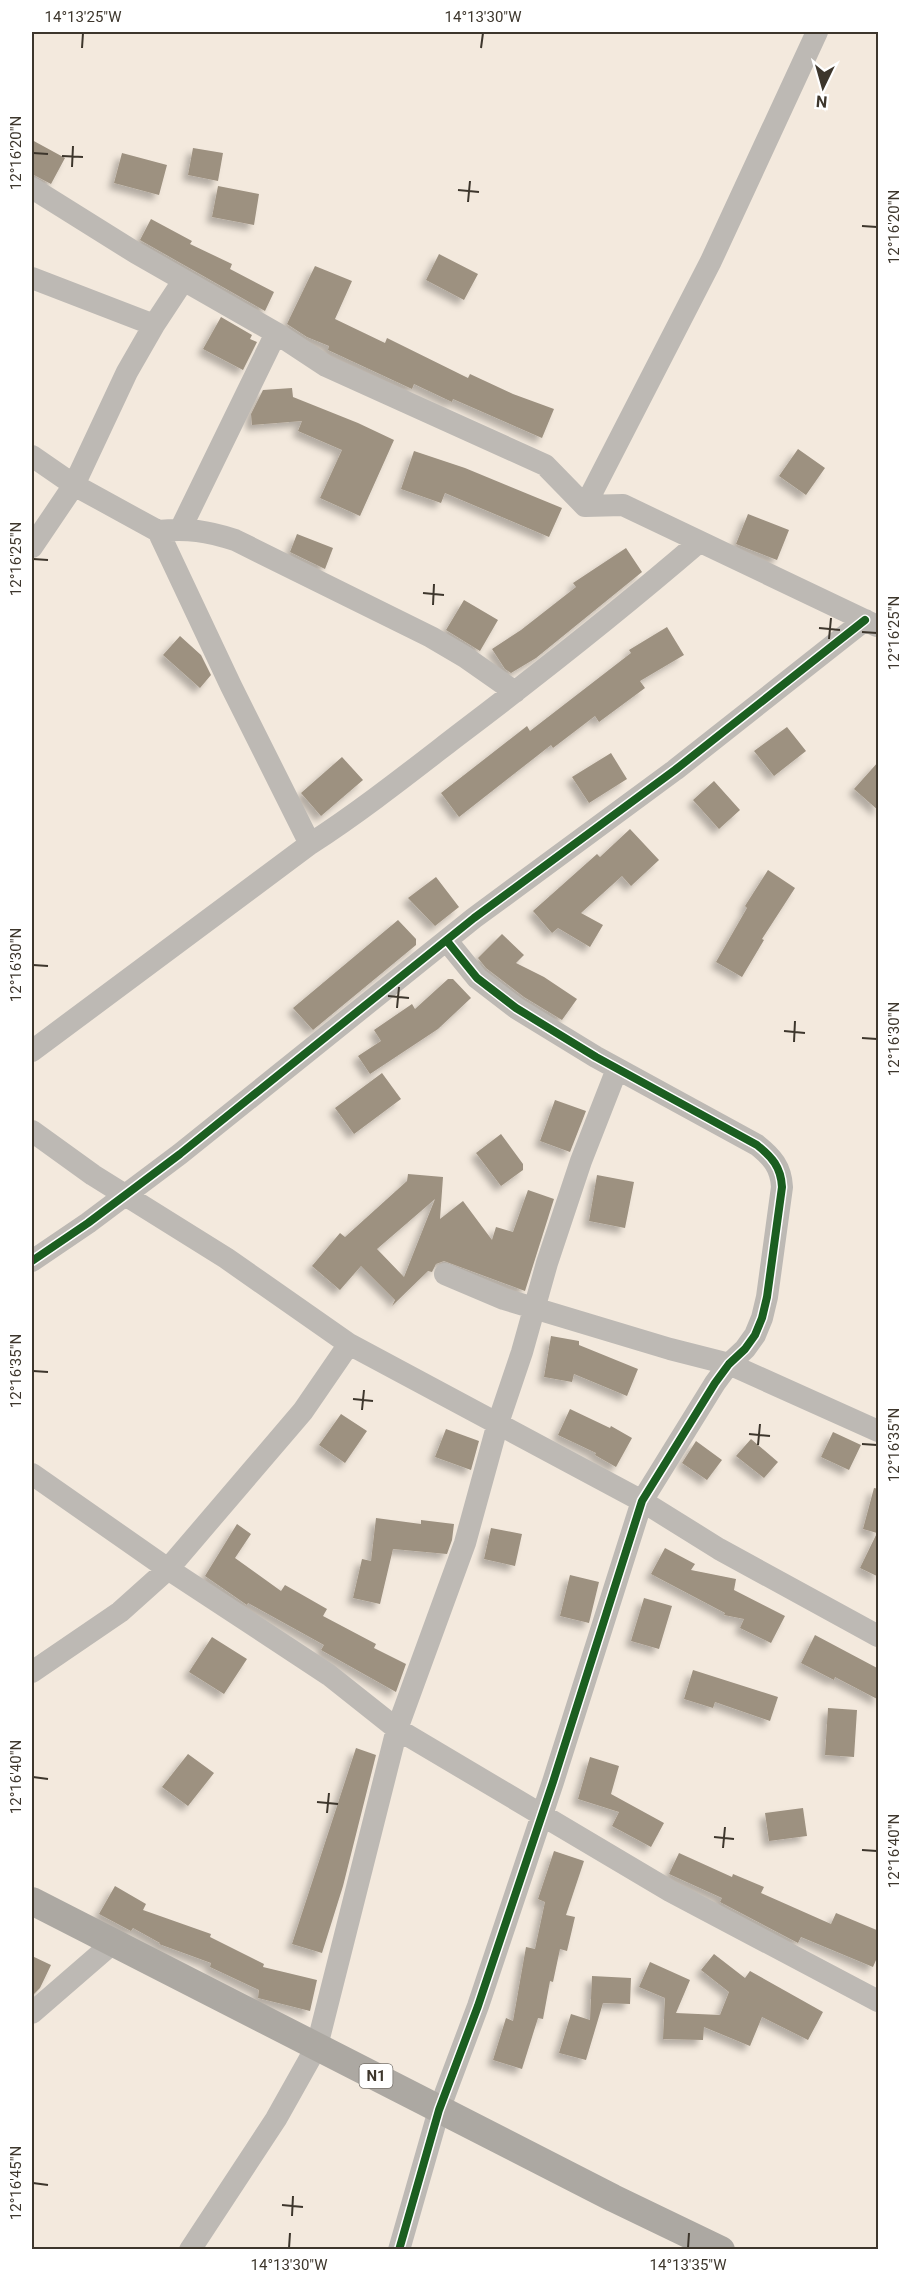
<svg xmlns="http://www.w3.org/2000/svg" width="910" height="2281" viewBox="0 0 910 2281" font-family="Roboto,sans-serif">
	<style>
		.building { fill: #9d9180; fill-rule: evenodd; filter: url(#shadow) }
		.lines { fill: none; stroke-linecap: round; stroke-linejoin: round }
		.minor { stroke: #bdb9b4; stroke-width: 22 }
		.major { stroke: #aca8a2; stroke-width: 28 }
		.cycleway-casing { stroke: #fff; stroke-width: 11 }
		.cycleway { stroke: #1b5e20; stroke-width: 8 }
		.ticks { fill: none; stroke: #3d362c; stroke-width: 2 }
		.labels { text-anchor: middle; stroke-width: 6; stroke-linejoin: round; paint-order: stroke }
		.shield { fill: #fff; stroke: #77726b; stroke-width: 1.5 }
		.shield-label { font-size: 15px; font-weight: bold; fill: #3d362c }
		.neatline { fill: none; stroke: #3d362c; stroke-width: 2 }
		.ticks-label { font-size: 15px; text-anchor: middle; fill: #3d362c }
	</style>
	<defs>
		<filter id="shadow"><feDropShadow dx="-5.5" dy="5.5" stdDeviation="3" flood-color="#0004"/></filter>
	</defs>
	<rect width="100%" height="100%" fill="#f3e9dd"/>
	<path class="building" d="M32 140 65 158 51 184 32 174Z
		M193 148 223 153 218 181 188 175Z
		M122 153 167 165 159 195 114 183Z
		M218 186 259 194 254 225 212 217Z
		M151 219 192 241 190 244 232 264 230 269 274 292 265 311 140 240Z
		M439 254 478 274 464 300 426 280Z
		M315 266 352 281 335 319 385 343 387 338 468 378 470 374 513 394 554 409 542 438 453 399 452 402 414 384 412 389 328 350 329 346 307 337 287 324Z
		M221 317 252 335 250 339 257 342 243 370 203 349Z
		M292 388 293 397 358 423 394 440 360 516 320 498 342 450 298 431 302 421 252 425 251 414 263 390Z
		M798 449 825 468 806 495 779 476Z
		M414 451 465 468 562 508 549 537 445 493 441 503 401 489Z
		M748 514 789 530 777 560 736 544Z
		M297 534 333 548 325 569 290 552Z
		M626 548 642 572 536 658 511 673 505 669 492 649 521 630 576 587 573 583Z
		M464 600 498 620 480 651 446 630Z
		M667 627 684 655 640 681 645 688 599 722 595 716 553 748 551 745 459 817 441 793 527 726 530 731 631 653 629 650Z
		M180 636 201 655 211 675 200 688 163 655Z
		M787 727 806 751 774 776 754 751Z
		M611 753 627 779 589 803 572 777Z
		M342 757 363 780 321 816 301 793Z
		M879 761V811L854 789Z
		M714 781 740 810 719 829 693 800Z
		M630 829 659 860 631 886 622 876 581 913 603 925 590 947 558 928 552 933 533 911 597 854 600 857Z
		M768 870 795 888 762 939 764 940 742 977 716 962 747 908 745 906Z
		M436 877 459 907 435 926 408 898Z
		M398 920 416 939V945L313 1030 293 1008Z
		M502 934 524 955 516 963 544 977 577 999 562 1020 524 997 486 968 478 958Z
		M448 979H453L471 998 438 1029 370 1074 358 1056 381 1041 374 1030 412 1004 415 1009Z
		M382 1073 401 1099 354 1134 335 1108Z
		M555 1100 586 1111 570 1152 540 1141Z
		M501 1134 523 1164V1170L501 1186 476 1153Z
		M408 1174 443 1177 440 1219 463 1201 492 1240 496 1227 513 1232 528 1190 554 1199 525 1291 444 1261 436 1264 432 1272 428 1271 392 1306 395 1300 361 1266 340 1290 312 1266 340 1233 345 1237 407 1181ZM435 1199 404 1277 377 1249Z
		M597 1175 634 1182 625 1228 589 1221Z
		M551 1336 579 1341V1345L638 1369 627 1396 574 1374 572 1382 544 1377Z
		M570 1409 610 1428 611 1426 632 1438 616 1467 595 1455 596 1453 558 1435Z
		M341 1414 367 1431 345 1463 319 1445Z
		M446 1429 479 1441 471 1470 435 1457Z
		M833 1432 861 1445 849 1470 821 1457Z
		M751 1439 778 1462 764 1478 736 1456Z
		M696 1441 722 1460 707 1480 682 1463Z
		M874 1488 879 1489V1577L860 1568 877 1533 863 1529Z
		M376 1518 421 1524V1520L454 1524 452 1540 447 1554 393 1549 380 1604 353 1598 362 1559 371 1561Z
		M237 1524 251 1534 235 1558 281 1591 285 1585 327 1609 323 1616 376 1644 374 1648 406 1664 396 1692 321 1650 324 1645 248 1603 247 1605 205 1576Z
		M491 1528 522 1534 515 1566 484 1559Z
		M665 1548 695 1564 691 1570 736 1579 734 1590 785 1616 771 1643 740 1628 744 1619 724 1615 725 1613 651 1574Z
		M570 1575 599 1582 589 1623 560 1616Z
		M644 1598 672 1606 659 1649 631 1641Z
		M815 1635 879 1669V1700L835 1677 834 1680 801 1663Z
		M212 1637 247 1659 224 1694 189 1672Z
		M693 1670 778 1697 770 1721 715 1702 713 1708 684 1699Z
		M828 1708 857 1710 854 1757 825 1755Z
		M356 1748 376 1755 343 1886 322 1953 292 1944Z
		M188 1754 214 1773 188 1806 162 1787Z
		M590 1757 619 1766 611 1794 664 1823 651 1847 612 1826 619 1812 578 1799Z
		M803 1808 807 1836 769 1841 765 1813Z
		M554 1851 584 1861 566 1915 575 1917 567 1951 560 1949 553 1982 550 1981 543 2019 538 2018 522 2069 493 2060 506 2018 513 2021 526 1947 535 1949 545 1902 538 1899Z
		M679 1853 732 1877 733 1874 764 1887 761 1893 831 1924 836 1913 879 1931V1953L873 1967 801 1937 798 1943 720 1902 722 1898 669 1874Z
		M115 1886 146 1904 143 1910 211 1934 210 1937 264 1964 263 1967 317 1980 310 2011 258 1998 259 1990 210 1967 211 1963 159 1944 160 1943 133 1928 131 1931 99 1914Z
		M714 1954 745 1978 750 1971 823 2012 808 2040 762 2017 750 2046 704 2027 703 2040 663 2039 665 1998 639 1987 650 1962 690 1980 676 2013 720 2015 729 1992 701 1970Z
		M32 1956 51 1965 40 1988 32 1996Z
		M592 1976 631 1978 630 2004 603 2003 586 2060 559 2053 571 2014 590 2020Z"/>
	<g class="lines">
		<path class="minor" d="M32 188 136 253 276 333 326 366 545 465 585 506 623 505 877 626
			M32 278 154 325
			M32 456 74 485 158 531 231 686 310 844
			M585 506 711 261 817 32
			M181 528 276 333
			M158 531C188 528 207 531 235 540L431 637 465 657 515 692
			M32 547 74 485 127 372 154 325 183 281
			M32 1051 310 844C361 811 409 773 457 736 539 674 620 610 698 543
			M32 1131 93 1175 226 1258 349 1344 642 1501 719 1549 878 1636
			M32 1261 88 1223 180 1154 474 918 675 770 865 620
			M445 1274 504 1299 670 1349 729 1364 878 1431
			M32 1474 168 1569 329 1675 397 1729 670 1891 878 2001
			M32 1672 120 1612 168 1569 303 1411 349 1344
			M32 2013 114 1942
			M190 2250 276 2119 317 2046 397 1729 465 1543 498 1423 522 1352 547 1263 581 1161 617 1069
			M399 2250 439 2110 478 2006 553 1782 642 1501 715 1383 729 1364 745 1349 755 1335 762 1318 767 1297 782 1187C781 1167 772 1157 757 1145L596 1057 516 1008 477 978 447 941"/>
		<path class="major" d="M32 1901 613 2198 721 2250"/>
		<defs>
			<path id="cycleway" d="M32 1261 88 1223 180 1154 474 918 675 770 865 620
				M399 2250 439 2110 478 2006 553 1782 642 1501 715 1383 729 1364 745 1349 755 1335 762 1318 767 1297 782 1187C781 1167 772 1157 757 1145L596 1057 516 1008 477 978 447 941"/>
		</defs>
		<use href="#cycleway" class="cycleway-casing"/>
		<use href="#cycleway" class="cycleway"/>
	</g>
	<path class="ticks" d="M82 48 83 33M481 48 483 33M33 153 48 154M62 156 83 157M72 167 73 146M458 190 479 192M468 202 470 181M862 226 877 227M33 559 48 560M423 593 444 595M433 605 434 584M819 628 840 630M862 632 877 633M829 639 831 618M33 965 48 966M388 996 409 998M397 1008 399 987M784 1031 805 1033M862 1038 877 1039M794 1042 795 1021M33 1371 48 1372M353 1399 373 1401M362 1410 364 1390M749 1434 770 1436M862 1444 877 1445M758 1445 760 1424M33 1777 48 1779M317 1802 338 1804M327 1813 329 1793M714 1837 734 1839M723 1848 725 1827M862 1850 877 1851M33 2183 48 2185M282 2205 303 2207M292 2216 293 2196M289 2248 290 2233M688 2248 689 2233"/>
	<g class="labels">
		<rect class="shield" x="359.5" y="2064" width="33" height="24" rx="4.5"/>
		<g class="shield-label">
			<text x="376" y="2081">N1</text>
		</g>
	</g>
	<rect width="910" height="2281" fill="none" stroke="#ffffff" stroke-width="66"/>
	<g transform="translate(823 87) rotate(185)" stroke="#ffffff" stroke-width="4.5" paint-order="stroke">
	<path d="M0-4.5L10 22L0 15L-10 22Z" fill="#3d362c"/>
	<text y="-9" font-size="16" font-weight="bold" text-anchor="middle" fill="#3d362c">N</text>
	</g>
	<rect x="33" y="33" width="844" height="2215" class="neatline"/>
	<g class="ticks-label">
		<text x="83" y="22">14°13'25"W</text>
		<text x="483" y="22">14°13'30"W</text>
		<text transform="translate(16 153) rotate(-90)" y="5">12°16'20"N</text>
		<text transform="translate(894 227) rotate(-90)" y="5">12°16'20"N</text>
		<text transform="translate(16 559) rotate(-90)" y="5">12°16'25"N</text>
		<text transform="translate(894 633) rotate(-90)" y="5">12°16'25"N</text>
		<text transform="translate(16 965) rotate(-90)" y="5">12°16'30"N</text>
		<text transform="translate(894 1039) rotate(-90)" y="5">12°16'30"N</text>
		<text transform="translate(16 1371) rotate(-90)" y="5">12°16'35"N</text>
		<text transform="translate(894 1445) rotate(-90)" y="5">12°16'35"N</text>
		<text transform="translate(16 1777) rotate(-90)" y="5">12°16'40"N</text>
		<text transform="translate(894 1851) rotate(-90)" y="5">12°16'40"N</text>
		<text transform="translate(16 2183) rotate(-90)" y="5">12°16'45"N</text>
		<text x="289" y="2270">14°13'30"W</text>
		<text x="688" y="2270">14°13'35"W</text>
	</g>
</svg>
